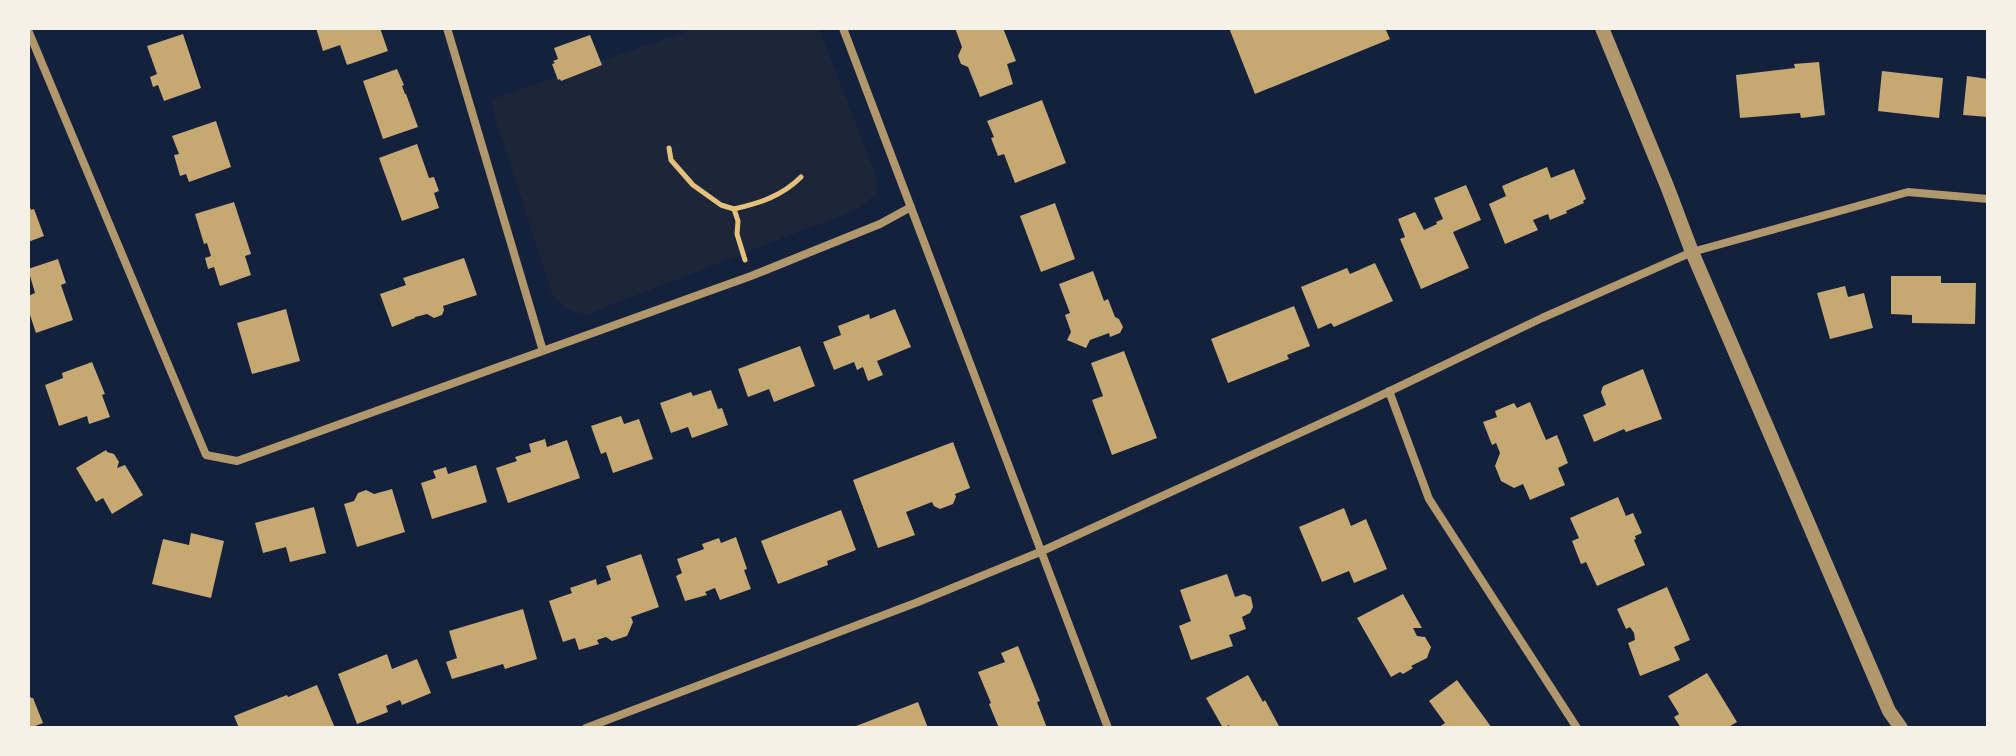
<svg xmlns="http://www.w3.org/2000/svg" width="2016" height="756" viewBox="0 0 2016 756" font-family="Barlow,sans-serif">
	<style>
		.green { fill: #1d2539 }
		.building { fill: #c6a872 }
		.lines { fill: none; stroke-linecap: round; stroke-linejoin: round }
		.path { stroke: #e5c07b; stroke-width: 5 }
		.minor { stroke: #b1986c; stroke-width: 8 }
		.tertiary { stroke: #b1986c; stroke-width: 14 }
	</style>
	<rect width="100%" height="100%" fill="#14213d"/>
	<path class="green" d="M697 28H819L877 179 876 194 858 209 845 214 588 314C571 313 563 307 552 294L490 100Z"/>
	<path class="building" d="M316 28H380L388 51 347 65 340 45 323 51Z
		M955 28H1003L1016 61 1007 64 1013 84 980 97 968 67 961 64 958 56 962 47Z
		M1229 28H1385L1390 39 1255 94Z
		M183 34 201 88 164 101 158 85 153 87 150 77 157 74 147 46Z
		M590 35 602 65 561 81 560 79 558 80 552 64 555 63 553 61 558 59 554 48Z
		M1819 62 1825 115 1801 118 1800 113 1740 118 1736 75 1795 68 1794 64Z
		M397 69 404 85 402 86 405 94H406L418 127 383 139 363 81Z
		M1882 71 1943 78 1939 118 1878 111Z
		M1967 76 1988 79V117L1963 115Z
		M1042 100 1066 163 1015 183 1004 154 998 156 991 138 994 137 987 121Z
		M216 121 231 167 189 182 186 174 180 176 174 155 179 154 172 136Z
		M417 144 429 178 434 177 439 191 434 193 439 208 402 221 379 158Z
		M1547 167 1551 178 1574 169 1586 199 1583 201 1584 203 1566 211 1567 213 1550 220 1548 214 1533 220 1538 230 1505 244 1489 204 1506 196 1502 186Z
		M1466 185 1481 220 1453 232 1469 268 1421 289 1400 239 1405 237 1398 219 1415 212 1424 230 1437 224 1436 222 1443 219 1434 198Z
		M28 201 31 210 34 209 44 236 28 242Z
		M234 202 251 254 245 256 251 275 220 286 214 267 208 269 205 258 211 256 207 243 204 244 195 214Z
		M1055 203 1075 259 1041 272 1020 216Z
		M464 258 477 295 443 306 444 310 442 315 434 318 427 314 415 317V318L392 327 380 294 406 285 403 278Z
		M58 259 66 283 61 285 73 320 36 333 28 309V296L35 293 28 269Z
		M1375 263 1393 301 1334 327 1331 323 1318 329 1301 287 1347 268 1350 274Z
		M1093 271 1104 301 1108 299 1115 317 1119 319 1123 327 1120 333 1110 337 1109 333 1090 340 1086 348 1067 340 1071 332 1065 315 1070 313 1059 284Z
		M1891 276H1941V283H1976L1975 324 1912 323V315L1891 314Z
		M1845 286 1848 297 1864 293 1873 328 1830 339 1817 293Z
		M1294 306 1310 346 1287 355 1289 359 1228 383 1211 339Z
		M286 309 300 361 252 374 237 323Z
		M895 309 911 347 877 361 883 375 868 381 863 367 857 370 854 362 834 370 823 342 841 335 838 326 869 314 870 319Z
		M800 346 815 386 774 402 769 389 748 397 738 369Z
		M1124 351 1157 438 1112 455 1092 400 1103 396 1091 363Z
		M92 362 105 394 102 395 110 417 89 424 87 416 59 426 45 385 63 378 62 373Z
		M1643 369 1662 419 1626 432 1624 429 1594 442 1583 415 1606 405 1601 392 1603 386Z
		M711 390 718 409 722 408 728 425 692 438 688 427 671 433 660 403 691 392 693 396Z
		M1530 402 1546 440 1557 435 1568 463 1558 468 1565 485 1530 500 1523 484 1514 488 1501 481 1495 466 1500 453 1496 443 1492 445 1483 422 1497 417 1495 411 1514 403 1517 408Z
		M621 416 624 424 639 419 653 459 613 473 606 452 601 454 591 426Z
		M545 439 547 447 567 440 580 478 508 503 496 468 517 461 515 457 531 452 529 444Z
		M953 442 970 488 955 494 956 497 953 504 940 509 934 506 932 502 906 512 915 535 878 548 853 480Z
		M106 450 107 452 114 454 119 462 117 468 125 465 143 495 112 514 103 498 96 502 76 468Z
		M476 465 487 502 432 519 421 483 436 478 433 471 446 467 448 474Z
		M392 489 405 532 357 547 344 504 354 501 358 493 366 490 374 494Z
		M1618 497 1626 516 1633 513 1642 533 1635 536 1636 539 1634 540 1645 565 1597 586 1586 562 1581 564 1572 541 1579 538 1570 518Z
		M314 507 326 553 290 562 286 547 263 553 255 523Z
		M1344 508 1351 526 1366 519 1387 569 1354 583 1349 571 1322 582 1299 527Z
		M841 510 856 550 827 561 828 565 778 584 761 541Z
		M191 533 224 541 211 598 152 584 163 539 189 545Z
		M736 537 747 569 744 570 751 589 720 600 715 588 705 592 707 595 685 601 676 576 682 573 677 559 704 549 702 544 719 538 721 543Z
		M641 554 659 607 631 617 633 622 627 636 612 641 606 637 597 640 599 644 579 650 575 638 563 642 549 601 572 593 570 588 596 579 597 585 611 580 606 566Z
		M1227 574 1235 597 1244 594 1251 597 1253 607 1250 613 1242 617 1246 629 1229 635 1233 646 1191 660 1179 626 1191 621 1180 590Z
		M1667 587 1690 640 1674 647 1680 660 1640 676 1628 643 1635 640 1634 633 1630 627 1626 629 1617 609Z
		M1403 594 1422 628H1413L1417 636 1425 637 1431 647 1427 658 1411 666 1413 668 1403 674 1400 672 1391 677 1357 618Z
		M523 609 537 659 505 669 503 664 452 679 446 662 457 658 449 631Z
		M1018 646 1040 701 1037 702 1047 728H999L989 704 991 703 978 672 1005 662 1001 653Z
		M387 654 392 669 417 659 431 693 402 705 400 700 386 706 388 712 357 724 338 674Z
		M1707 673 1737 722 1727 728H1681L1674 717 1679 714 1668 696Z
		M1248 675 1263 702 1265 700 1280 728H1230L1229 725 1223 728 1206 698Z
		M1457 680 1492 728H1438L1445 723 1429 701Z
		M317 685 335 728H239L234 716 287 695 288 697Z
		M28 692 31 698H33L43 723 30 728H28Z
		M918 702 928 728H851Z"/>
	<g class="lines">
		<path class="path" d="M669 148 671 160 693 185 721 205 734 209 738 221 737 234 745 260
			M734 209C760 203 782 196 801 177"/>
		<path class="minor" d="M447 28 543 351
			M843 28 1108 728
			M28 30 206 455 237 461 751 276 880 224 911 207
			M1389 391 1429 499 1577 728
			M586 728 918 602 1040 552 1363 404 1542 318 1692 252 1908 192 1988 199"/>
		<path class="tertiary" d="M1602 28 1667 186 1692 252 1889 711 1901 728"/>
	</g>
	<rect width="2016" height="756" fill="none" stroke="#f6f1e7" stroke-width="60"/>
</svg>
